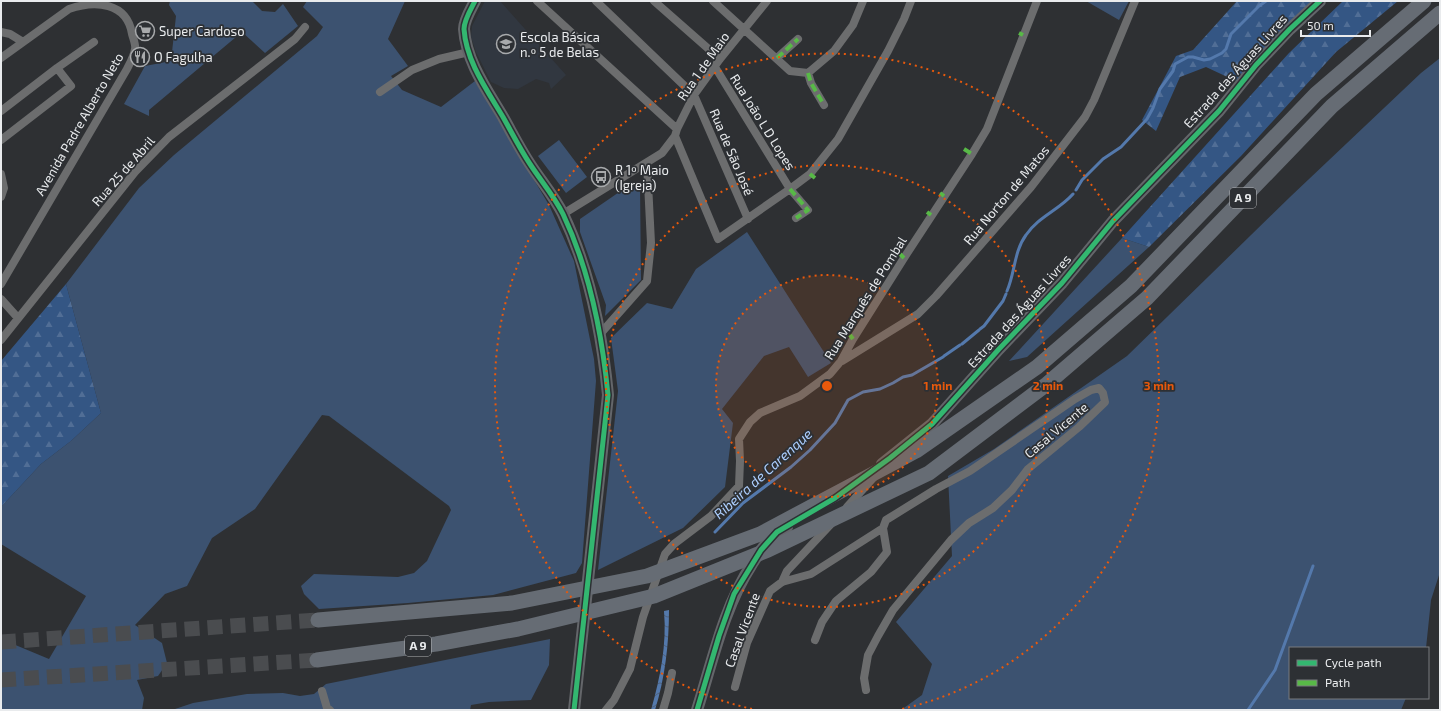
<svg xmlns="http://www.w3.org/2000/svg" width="1441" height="711" viewBox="0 0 1441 711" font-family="'Exo 2',sans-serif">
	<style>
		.built { fill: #313740 }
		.green { fill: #3c5270 }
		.forest { fill: url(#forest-firs) }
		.water { fill: url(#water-waves) }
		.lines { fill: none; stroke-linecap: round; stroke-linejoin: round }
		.stream { stroke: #5479ac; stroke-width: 3 }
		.highway-tunnel { stroke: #4a4c4f; stroke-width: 15; stroke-dasharray: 15 8; stroke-linecap: butt }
		.street { stroke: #6c6d6e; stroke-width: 8 }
		.secondary { stroke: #64666a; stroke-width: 12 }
		.highway { stroke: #666c74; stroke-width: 15 }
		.quiet { stroke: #58b947; stroke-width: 4; stroke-dasharray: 8 4; stroke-linecap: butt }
		.cycleway-casing { stroke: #2d3034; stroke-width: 8 }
		.cycleway { stroke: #33b770; stroke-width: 5 }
		.ring { fill: none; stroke: #e8590c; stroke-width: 2; stroke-dasharray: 2 4 }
		.labels { text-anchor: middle; stroke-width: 3.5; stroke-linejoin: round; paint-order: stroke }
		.shield { fill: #2d3034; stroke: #b1b3b6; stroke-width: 1 }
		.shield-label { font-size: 12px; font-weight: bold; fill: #e9ebed }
		.poi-label { font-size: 13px; fill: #e9ebed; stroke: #2d3034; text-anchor: start }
		.street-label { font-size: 13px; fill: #e9ebed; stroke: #2d3034 }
		.water-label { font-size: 14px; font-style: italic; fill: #adcfff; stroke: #2d3034 }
		.centre { fill: #e8590c; stroke: #2d3034; stroke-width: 2 }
		.ring-label { font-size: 12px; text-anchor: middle; font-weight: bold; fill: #e8590c; stroke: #2d3034; stroke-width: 3.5; stroke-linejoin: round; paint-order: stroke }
	</style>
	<defs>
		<pattern id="forest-firs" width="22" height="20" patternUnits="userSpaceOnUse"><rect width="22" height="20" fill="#345684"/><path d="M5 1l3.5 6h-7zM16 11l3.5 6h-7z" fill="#516e96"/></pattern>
		<pattern id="water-waves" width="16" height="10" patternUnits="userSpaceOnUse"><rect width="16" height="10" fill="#5479ac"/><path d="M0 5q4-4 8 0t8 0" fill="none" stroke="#4e627f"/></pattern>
	</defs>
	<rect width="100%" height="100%" fill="#2e3033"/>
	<path class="built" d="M485 1H500L566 75 551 89 549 83 536 79 518 89 504 88 491 82 476 52 471 37 472 26Z"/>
	<path class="green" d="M170 1H252L262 11 275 12 283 4 298 26 265 53 242 32 149 110V116L124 104 145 66 171 61 176 16 169 5Z
		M307 1H405L388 39 408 66 391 76 402 90 441 107 475 81 549 205 574 261 594 359 596 381 582 563 576 573 493 595 408 603 319 609 304 594 301 586 314 574 398 577 414 573 427 561 451 510 449 506 329 416 322 415 255 509 212 538 187 586 165 594 135 625 162 643 167 663 158 676 137 680 144 698 142 710H1V639L49 659 86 596 1 544V507L41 464 71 441 101 413 66 284 139 188 174 155 317 36 323 27 303 7Z
		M1086 1H1129L1119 20Z
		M1440 58V572L1431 600 1426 648H1290V698H1406L1401 710H901L922 695 932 664 896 622 952 556 948 476 994 449 1127 356 1290 197 1421 73Z
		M559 140 587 177 566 193 538 156Z
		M640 184 641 280 605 316 606 305 580 232V219L628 186Z
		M747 232 831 363 808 377 789 347 764 356 722 409 733 423 725 487 683 528 598 570 618 391 611 338 647 303 672 309 696 269Z
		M1122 238 1149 247 1027 357 1009 361Z
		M550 639 549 665 531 700 489 702 471 705 470 710H172L193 703 247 694 283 693 300 696 314 694 326 684Z"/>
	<path class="forest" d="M1237 1H1313L1236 81 1206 67 1180 77 1156 131 1142 120 1176 56 1193 50Z
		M1343 1H1398L1336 52 1241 156 1149 247 1122 238 1289 53Z
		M66 284 101 413 71 441 41 464 1 507V361Z"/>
	<path class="water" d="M669 610C669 644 665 678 655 710H651C660 678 667 645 664 611Z"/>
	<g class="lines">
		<path class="stream" d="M1076 190 1082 180 1103 159 1121 147 1147 119 1153 108 1160 89 1173 71 1175 64 1188 57H1193L1204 60 1210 59 1222 53 1226 49 1231 34 1259 6 1266 1
			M1007 291C1015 273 1014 251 1026 235 1038 217 1059 210 1073 194
			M980 329 984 326 1003 301 1006 294
			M962 344 979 330
			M944 356 960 345
			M715 532 743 503 791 467 810 450 835 423 848 400 863 392 880 389 893 383 903 377 912 375 943 357
			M1248 710 1275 670 1313 566"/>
		<path class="highway-tunnel" d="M1 642 318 620
			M1 680 317 660"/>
		<path class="street" d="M537 1 677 129
			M596 1 694 95 748 219
			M654 1 720 59
			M713 1 790 71 808 73 834 51 853 25 863 1
			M1 32 10 34 23 42
			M1 58 69 9C95 0 127 2 132 34 133 38 136 45 135 49 134 56 130 63 127 69L1 284
			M777 58 798 39
			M715 67 790 189 808 210 796 218
			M808 73 811 83 824 105
			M380 92 412 70 439 59 469 52
			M1 111 57 68 94 42
			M675 136 718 239 790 189 810 174 838 139 888 51 904 19 911 1
			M1 140 71 86 57 68
			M1 174 4 188 1 197
			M563 214 662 153 675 136 677 129 694 95 720 59 767 1
			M1 299 18 318
			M601 333 647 281 651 243 647 163
			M1 340 135 172 169 137 295 39 305 27
			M842 361 918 314 936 296 1031 187 1085 117 1094 100 1135 1
			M847 507 874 477
			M782 582 787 571 831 524
			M815 640 822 622 836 601 871 572 887 552 883 528
			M735 687 747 643 770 591 782 582 811 574 883 528 886 520 936 489 970 471 1075 399 1091 390 1099 388 1103 393 1105 402 1079 427 1028 469 1012 490 993 508 969 523 951 540 893 610 878 636 868 655 864 678 866 690
			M322 691 327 708 330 710
			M606 710 614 700 630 669 643 617 665 554 674 544 711 516 739 486 740 461 739 439 750 422 760 413 800 396 830 374 841 361 853 339 904 258 972 154 987 129 1037 1
			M663 710 668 693 672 673"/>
		<path class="secondary" d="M475 1C471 9 464 20 464 29 466 61 487 90 503 117 512 133 520 149 530 164 541 181 554 196 563 214 590 271 602 333 608 395L574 710
			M882 464 932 424 999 349 1062 283 1113 221 1219 111 1256 65 1290 29 1320 1
			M697 710C713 660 723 609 752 564 761 549 771 535 787 527"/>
		<path class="highway" d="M318 620 512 603 647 576 760 534 916 451 1037 367 1131 286 1316 94 1424 1
			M317 660 436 644 518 629 654 596 768 550 929 473 1047 384 1147 298 1332 106 1440 13"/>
		<path class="quiet" d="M1019 33 1023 35
			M777 58 798 39
			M808 73 811 83 824 105
			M964 149 972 154
			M810 174 815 178
			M790 189 808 210 796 218
			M940 193 944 196
			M927 212 931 215
			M900 254 904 258
			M850 335 853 339"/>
		<defs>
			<path id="cycleway" d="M475 1C471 9 464 20 464 29 466 61 487 90 503 117 512 133 520 149 530 164 541 181 554 196 563 214 590 271 602 333 608 395L574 710
				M697 710 719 636 734 594 761 550 777 532 835 498 890 458 932 424 999 349 1062 283 1113 221 1219 111 1256 65 1290 29 1320 1"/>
		</defs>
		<use href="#cycleway" class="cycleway-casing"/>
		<use href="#cycleway" class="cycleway"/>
	</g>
	<circle cx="827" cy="386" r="111" fill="#e8590c" fill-opacity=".12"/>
	<g class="ring">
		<circle cx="827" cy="386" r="111"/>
		<circle cx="827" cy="386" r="221"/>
		<path d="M752 709A332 332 0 1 1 902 709"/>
	</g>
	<defs>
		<symbol id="supermarket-ring" viewBox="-11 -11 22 22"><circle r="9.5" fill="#2d3034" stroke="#a8aaac" stroke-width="1.5"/><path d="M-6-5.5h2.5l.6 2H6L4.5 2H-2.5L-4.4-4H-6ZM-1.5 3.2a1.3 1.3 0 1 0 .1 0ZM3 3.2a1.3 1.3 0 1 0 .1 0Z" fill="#a8aaac"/></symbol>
		<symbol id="school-ring" viewBox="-11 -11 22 22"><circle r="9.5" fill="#2d3034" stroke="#a8aaac" stroke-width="1.5"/><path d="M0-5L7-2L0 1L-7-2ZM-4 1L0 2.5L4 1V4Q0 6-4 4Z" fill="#a8aaac"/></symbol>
		<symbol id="restaurant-ring" viewBox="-11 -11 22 22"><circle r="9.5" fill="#2d3034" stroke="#a8aaac" stroke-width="1.5"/><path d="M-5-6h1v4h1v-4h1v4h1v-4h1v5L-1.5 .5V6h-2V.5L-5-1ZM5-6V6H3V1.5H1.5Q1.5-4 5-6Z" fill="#a8aaac"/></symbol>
		<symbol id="bus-ring" viewBox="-11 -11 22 22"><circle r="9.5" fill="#2d3034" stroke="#a8aaac" stroke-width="1.5"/><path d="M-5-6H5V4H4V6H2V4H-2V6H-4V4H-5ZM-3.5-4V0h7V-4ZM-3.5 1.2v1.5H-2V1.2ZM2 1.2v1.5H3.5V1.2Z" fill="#a8aaac"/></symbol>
	</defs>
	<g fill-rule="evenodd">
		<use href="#supermarket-ring" x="134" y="20" width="22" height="22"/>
		<use href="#school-ring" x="495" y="33" width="22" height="22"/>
		<use href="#restaurant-ring" x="129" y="46" width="22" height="22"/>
		<use href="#bus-ring" x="590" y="166" width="22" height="22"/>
	</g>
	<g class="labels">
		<g class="shield">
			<rect x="1230" y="188" width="26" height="20" rx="3"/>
			<rect x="405" y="636" width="26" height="20" rx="3"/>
		</g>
		<g class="shield-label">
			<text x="1243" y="202">A 9</text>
			<text x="418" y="650">A 9</text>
		</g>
		<g class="poi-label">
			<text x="159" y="36">Super Cardoso</text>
			<text x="520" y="42">Escola Básica<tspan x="520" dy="15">n.º 5 de Belas</tspan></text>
			<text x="154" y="62">O Fagulha</text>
			<text x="615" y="175">R 1º Maio<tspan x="615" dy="15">(Igreja)</tspan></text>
		</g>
		<g class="street-label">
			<text transform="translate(703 66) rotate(-55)" y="5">Rua 1 de Maio</text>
			<text transform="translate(1235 71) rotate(-48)" y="5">Estrada das Águas Livres</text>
			<text transform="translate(763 122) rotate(58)" y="5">Rua João L D Lopes</text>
			<text transform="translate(79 124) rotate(-60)" y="5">Avenida Padre Alberto Neto</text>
			<text transform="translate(732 152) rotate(67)" y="5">Rua de São José</text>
			<text transform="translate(123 171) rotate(-49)" y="5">Rua 25 de Abril</text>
			<text transform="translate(1006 195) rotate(-50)" y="5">Rua Norton de Matos</text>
			<text transform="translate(865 298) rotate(-58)" y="5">Rua Marquês de Pombal</text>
			<text transform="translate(1019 311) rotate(-48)" y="5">Estrada das Águas Livres</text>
			<text transform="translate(1056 430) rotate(-40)" y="5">Casal Vicente</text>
			<text transform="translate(742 630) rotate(-70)" y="5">Casal Vicente</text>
		</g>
		<g class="water-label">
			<text transform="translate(763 474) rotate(-42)" y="5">Ribeira de Carenque</text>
		</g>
	</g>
	<circle cx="827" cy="386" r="6" class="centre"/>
	<g class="ring-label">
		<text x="938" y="390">1 min</text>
		<text x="1048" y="390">2 min</text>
		<text x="1159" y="390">3 min</text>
	</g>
	<rect width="1441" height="711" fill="none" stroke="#e9ebed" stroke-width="4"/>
	<rect x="1289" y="647" width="140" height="52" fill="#2d3034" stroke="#787b7e"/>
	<rect x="1297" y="660" width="20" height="6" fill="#33b770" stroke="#787b7e"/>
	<text x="1325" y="667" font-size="12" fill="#e9ebed">Cycle path</text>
	<rect x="1297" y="680" width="20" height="6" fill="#58b947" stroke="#787b7e"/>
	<text x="1325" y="687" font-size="12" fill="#e9ebed">Path</text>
	<path d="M1301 30v6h69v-6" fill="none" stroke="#e9ebed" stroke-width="2"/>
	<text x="1307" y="30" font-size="12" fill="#e9ebed" stroke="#2d3034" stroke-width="3" paint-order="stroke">50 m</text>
</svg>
